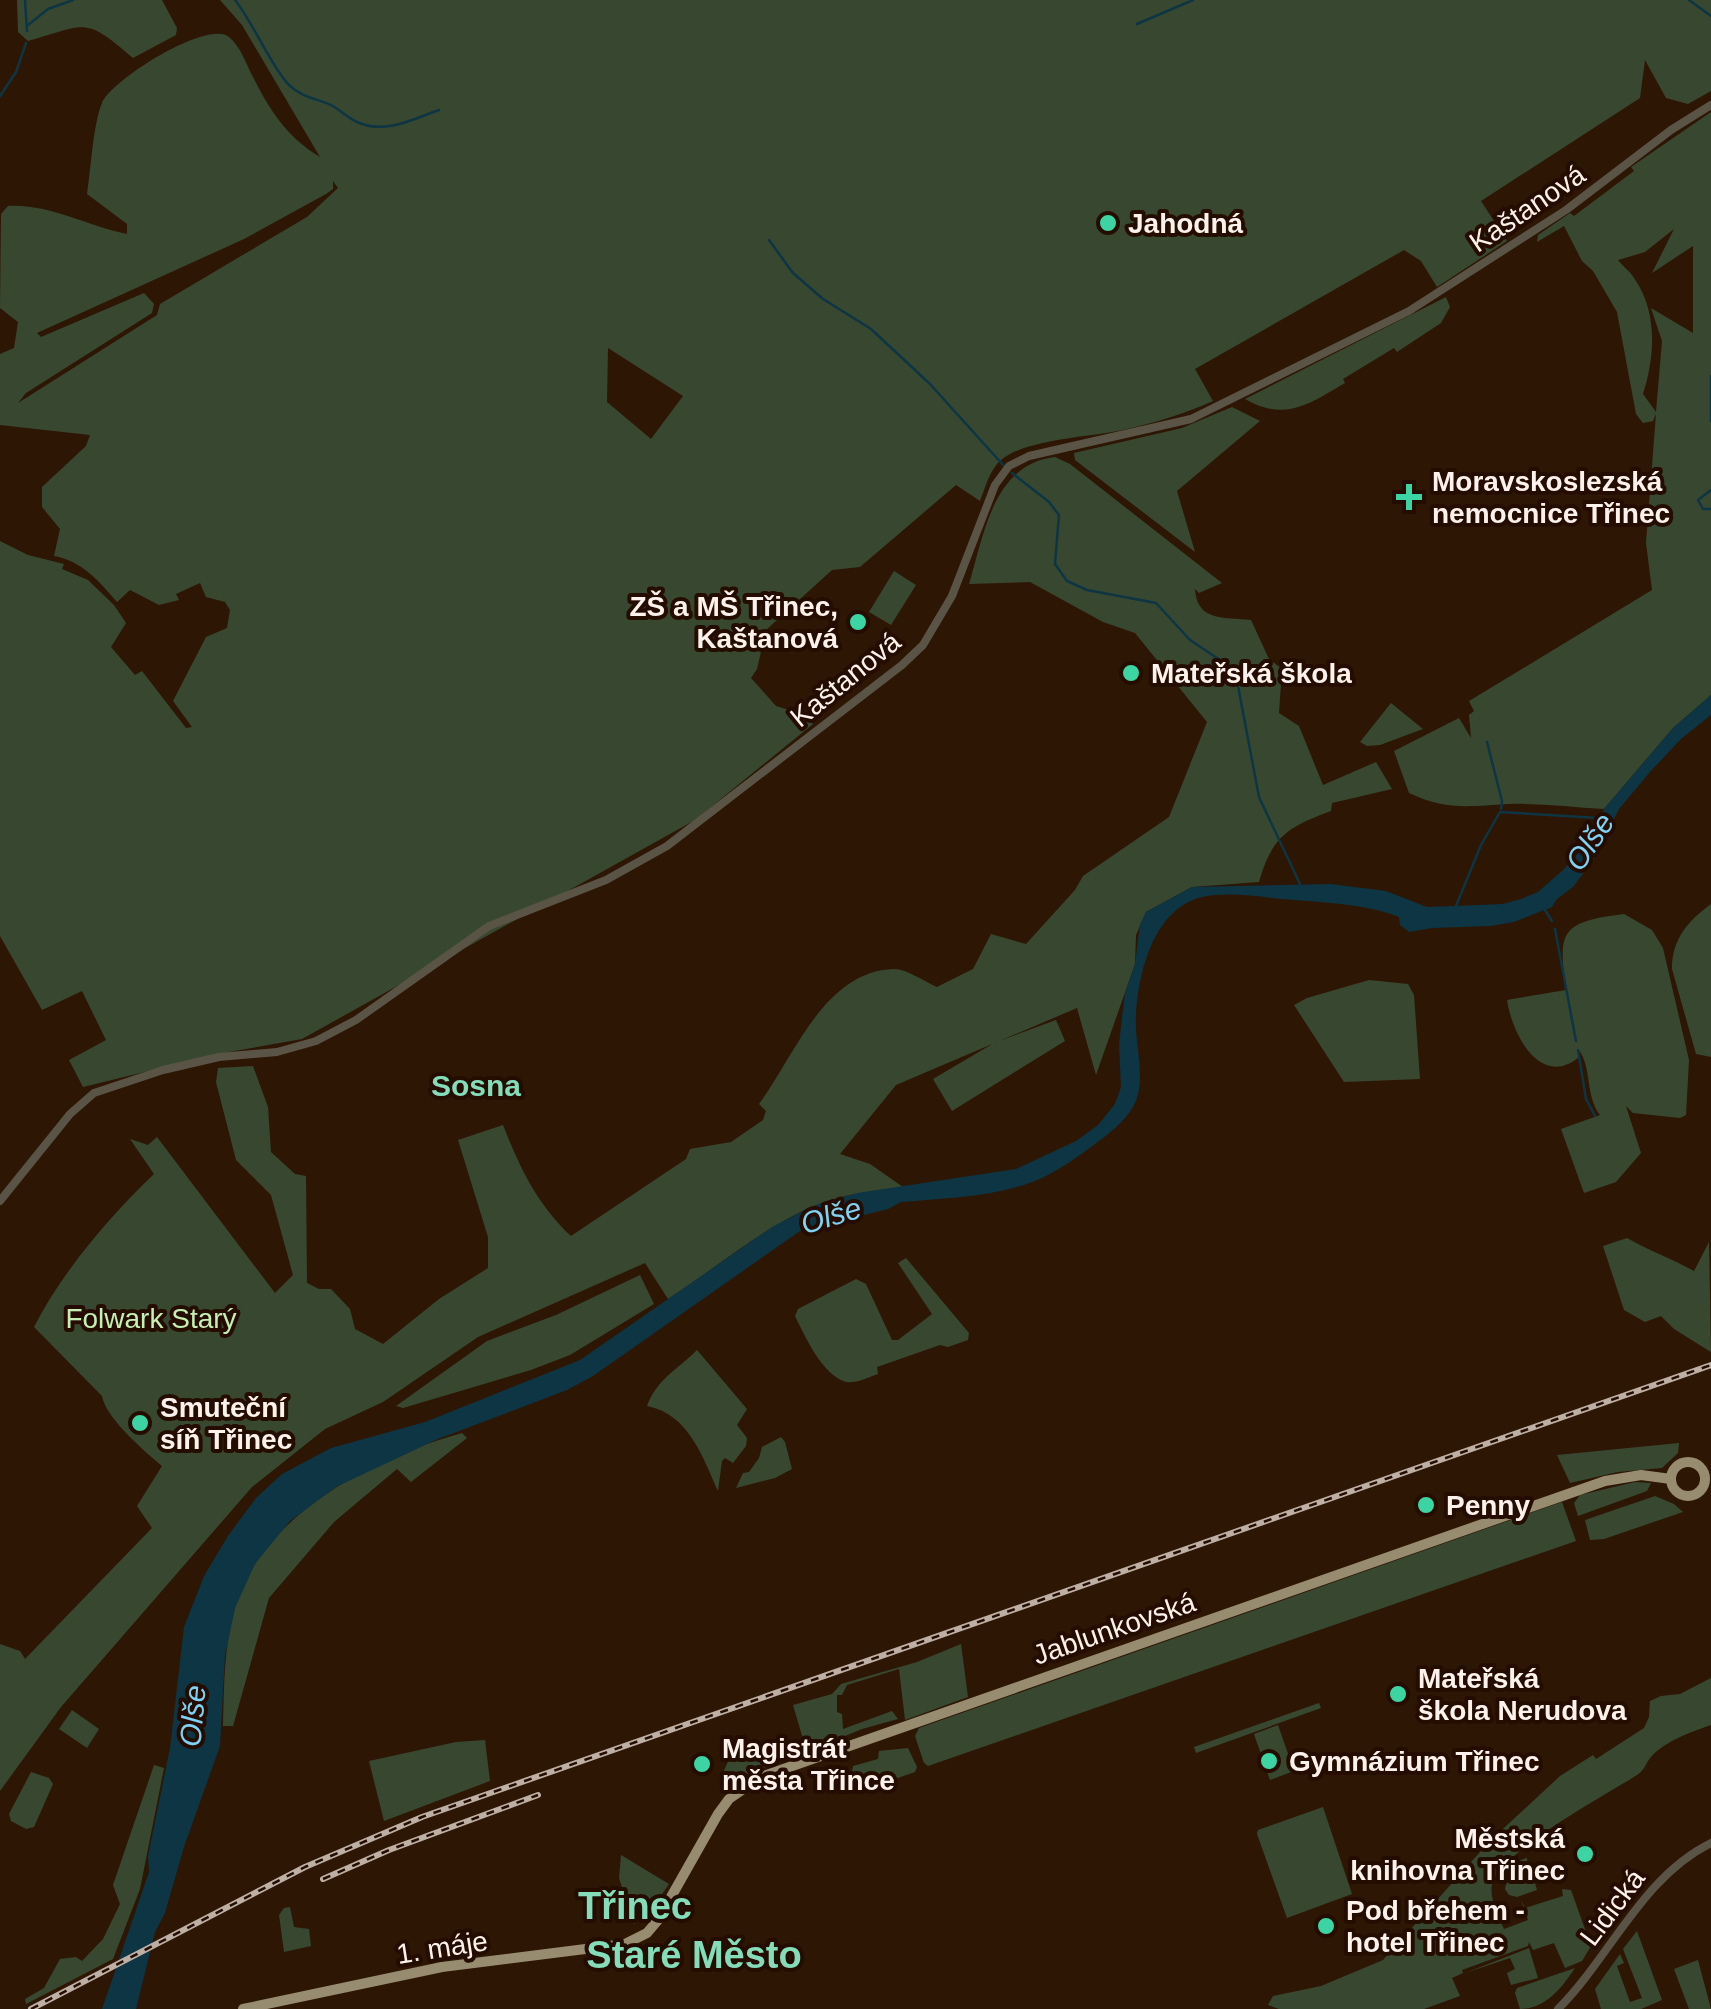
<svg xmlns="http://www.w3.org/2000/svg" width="1711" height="2009" viewBox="0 0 1711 2009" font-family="Arial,sans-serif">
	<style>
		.green { fill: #384830; fill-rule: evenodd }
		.water { fill: #0d3544 }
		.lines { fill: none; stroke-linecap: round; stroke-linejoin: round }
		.stream { stroke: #0d3544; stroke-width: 2.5 }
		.minor { stroke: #5a5447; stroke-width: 8 }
		.major { stroke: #978c70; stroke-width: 10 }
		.rail-casing { stroke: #beafa5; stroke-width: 6 }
		.rail { stroke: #240d00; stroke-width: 2.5; stroke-dasharray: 8; stroke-linecap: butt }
		.poi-dot { fill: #3dd4a3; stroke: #240d00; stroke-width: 4 }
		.labels { text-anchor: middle; stroke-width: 8; stroke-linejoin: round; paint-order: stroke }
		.street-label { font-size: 28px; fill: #fdf2eb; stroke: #240d00 }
		.poi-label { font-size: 28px; font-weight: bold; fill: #fdf2eb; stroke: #240d00; text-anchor: start }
		.park-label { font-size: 28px; fill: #c6f0b1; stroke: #240d00 }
		.water-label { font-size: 30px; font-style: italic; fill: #80d2f4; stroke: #240d00 }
		.neighbourhood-label { font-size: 30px; font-weight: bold; fill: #84dcb9; stroke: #240d00 }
		.district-label { font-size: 38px; font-weight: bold; fill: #84dcb9; stroke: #240d00 }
	</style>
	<rect width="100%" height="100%" fill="#2e1604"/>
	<path class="green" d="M17 0H162L177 28 176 35 133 58C84 16 88 24 28 41L18 32Z
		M220 0H1711V91L1688 104 1666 98 1645 60 1640 98 1481 201 1507 241 1437 287 1421 261 1404 250 1195 369 1213 401C1184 414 1154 423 1123 430 1091 437 1026 439 1001 460 990 469 985 488 980 501L956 485 860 567 832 570 766 630 757 669 751 678 776 706 808 716 813 724 695 820 302 1039 218 1054 83 1087 69 1060 106 1040 82 991 42 1010 0 936V541L28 555 64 564 62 569 88 580 114 605 126 623 111 647 135 675 142 671 186 728 192 727 173 701 206 637 227 628 230 610 225 602 206 597 200 583 176 594 179 600 159 605 130 590 117 602C99 581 82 561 54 556L60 529 42 507V487L86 446 90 435 0 425V354L14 348 18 322 0 308 1 214 8 206C51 204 86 226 127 234V224L87 194C91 170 93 124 102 103 111 80 208 19 229 37 241 47 246 64 253 77 270 111 287 137 320 157L242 25ZM333 181 338 188 307 217 160 304 157 315 18 403 26 393 152 313 154 304 144 293 41 337 37 333 244 239 326 194 333 189ZM608 348 683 396 651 439 607 402Z
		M1711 112V695L1673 728 1604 809C1572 807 1540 803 1509 804 1469 806 1447 811 1409 793L1394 751 1459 718 1471 738 1469 715 1474 711 1469 701 1652 590 1646 543 1656 414 1653 421 1643 423 1636 414 1617 312 1593 271 1582 261 1564 226 1537 242 1538 235 1570 213 1574 216 1634 171 1631 167ZM1674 229 1652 273 1693 246V333L1651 308 1662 341 1656 412 1643 394C1655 356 1658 312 1634 278 1630 271 1622 266 1618 260L1645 252Z
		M1446 297 1450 307 1441 323 1397 352 1394 348 1343 379 1345 383C1309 404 1285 422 1245 399Z
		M1232 407 1260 421 1177 491 1195 552 1075 460 1074 453 1182 428Z
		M1055 457 1070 464 1222 583 1199 593 1195 589C1197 622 1224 617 1251 620L1269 659 1282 669 1279 713 1299 726 1323 785 1376 762 1392 789 1332 803 1331 811C1288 827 1272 836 1259 882L1192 887 1146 912 1136 935 1135 964 1096 1075 1077 1008 896 1085 840 1154 870 1164 903 1187C872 1191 841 1194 812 1207 760 1229 715 1269 668 1299L645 1263 478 1337 383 1402 325 1429 252 1487 61 1707 0 1791V1644L20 1651 25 1659 152 1528 137 1506 162 1466C143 1450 106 1418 102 1396L34 1327C62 1272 110 1216 154 1174L130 1139 148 1145 157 1137 275 1293 293 1275 271 1195 236 1160 216 1082 218 1068 253 1066 268 1107 271 1152 295 1174 306 1176 307 1283 319 1289H331L350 1309 355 1329 383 1344 439 1299 488 1268V1237L458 1140 503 1125C520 1168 537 1204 571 1236L686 1159 690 1149 731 1142 763 1120 766 1111 759 1104C794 1057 824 971 894 969 907 969 925 982 937 987L973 969 991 934 1026 944 1075 890 1083 876 1169 817 1207 722 1135 633 1103 622 1030 582 969 584C984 535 993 464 1055 457Z
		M894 571 916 585 891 625 869 612Z
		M1391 703 1423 729 1380 745 1367 746 1360 742Z
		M1711 904V1057L1696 1054 1672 969C1672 939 1688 921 1711 904Z
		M1624 914 1652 930 1663 948 1689 1060 1686 1115 1680 1118 1633 1113 1626 1106 1641 1153 1616 1182 1584 1193 1561 1129 1600 1115C1585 1095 1592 1068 1579 1050L1578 1058C1539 1088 1512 1033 1507 1000L1566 990C1558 931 1560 922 1624 914Z
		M1369 980 1408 984 1414 995 1420 1079 1344 1082 1294 1005 1307 998Z
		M1056 1020 1065 1041 952 1111 933 1079 994 1043Z
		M1627 1238C1649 1251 1671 1258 1694 1271L1709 1242 1711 1352 1674 1329 1661 1316 1645 1322 1624 1310 1603 1246Z
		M906 1258 969 1333 968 1340 948 1347 940 1345 877 1367 878 1374C869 1377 855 1384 846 1382 822 1375 805 1336 795 1316L798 1309 856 1279 866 1284 892 1340H898L932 1314 898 1263Z
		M640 1275 654 1304 570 1355 531 1370 403 1408 396 1406 487 1341 556 1315Z
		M697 1350 747 1409 737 1425 747 1438 746 1446 733 1463 725 1458 722 1461 718 1491C703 1458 689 1414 647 1406 657 1379 678 1369 697 1350Z
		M462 1433 467 1438 411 1482 397 1469 334 1522 269 1598 233 1726H223C224 1687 224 1648 234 1611 259 1516 374 1457 462 1433Z
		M781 1437 785 1442 792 1469 775 1478 736 1488 743 1473 749 1472 759 1458 762 1447Z
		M1679 1443 1678 1453 1662 1468 1618 1472 1570 1483 1557 1455Z
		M1635 1482 1651 1483 1647 1491 1578 1516 1574 1503 1580 1495Z
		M1655 1496 1674 1504 1683 1512 1604 1539 1590 1540 1585 1520Z
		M1562 1502 1576 1541 928 1766 924 1763 915 1736 919 1728Z
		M961 1644 968 1697 905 1720 899 1669 847 1685 842 1695H837V1712L842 1714 843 1729 892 1711 898 1719 862 1729 816 1748 803 1739 793 1705 832 1694 841 1684 917 1662Z
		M1711 1678V1725C1691 1732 1665 1741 1651 1757 1645 1764 1645 1770 1637 1775 1606 1795 1500 1851 1492 1885 1489 1898 1499 1917 1504 1929L1528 1920 1521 1900 1525 1908 1563 1896 1562 1889 1571 1890 1591 1946 1582 1961 1565 1968 1554 1943 1533 1950 1529 1942 1528 1946 1462 1970 1463 1973 1452 1978 1460 1996 1424 2009H1279L1268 2005 1273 1996 1321 1986 1383 1960 1490 1841 1560 1776 1593 1755 1596 1759 1644 1728 1649 1717 1650 1701 1661 1696 1680 1694Z
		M1319 1703 1321 1708 1196 1753 1194 1747Z
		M72 1710 99 1729 87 1748 59 1729Z
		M1278 1725 1294 1771 1270 1780 1254 1734Z
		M793 1739V1753L734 1783H726L722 1775 730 1757Z
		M485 1740 490 1781 384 1821 369 1761 456 1742Z
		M908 1748 917 1767 915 1772 863 1790 857 1787 852 1771 853 1766 878 1759 879 1751Z
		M154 1765 164 1768 140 1889 113 1959 26 2004 25 1999 44 1988 60 1959 76 1957 82 1961 103 1939 120 1904 113 1885Z
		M31 1772 49 1778 53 1784 34 1827 26 1829 11 1821 9 1814Z
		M1323 1807 1352 1894 1287 1918 1257 1834 1258 1830Z
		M621 1855 669 1884 651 1910 634 1924 619 1878Z
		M1527 1858 1528 1874 1534 1880 1537 1890 1517 1897 1509 1895 1505 1889C1508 1877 1514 1860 1527 1858Z
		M290 1907 294 1927 309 1929 311 1946 284 1952 279 1915 284 1908Z
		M1637 1931 1662 2000 1641 2009H1601L1595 1989 1620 1954 1624 1963 1617 1966 1630 2002 1642 1998 1623 1949Z
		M1529 1948 1538 1978 1511 1985 1507 1973 1515 1969 1510 1958 1465 1973Z
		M1698 1960 1711 2009H1689L1674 1969Z
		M1575 1968C1562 1988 1545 2009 1520 2009L1515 1993 1517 1988Z"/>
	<path class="water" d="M1711 695V715L1681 739 1650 772 1619 809 1594 859 1573 887 1557 899 1552 907 1514 922 1491 926 1432 928 1409 932 1400 925 1399 917C1366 904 1328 903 1294 900 1265 898 1230 891 1202 897 1153 909 1138 974 1136 1016 1134 1045 1148 1081 1133 1107 1125 1121 1109 1134 1095 1144 1079 1156 1062 1168 1044 1177 1002 1197 947 1198 901 1202L888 1209 800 1231 593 1376 567 1390 438 1439 336 1487 290 1521 255 1564 235 1608 225 1656 220 1746 184 1847 165 1913 155 1932 136 2009H102L149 1872 148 1856 170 1748 184 1627 204 1576 228 1536 256 1498 282 1474 331 1448 425 1422 580 1360 772 1227 813 1206 857 1193 1016 1169 1076 1141 1098 1125 1115 1104 1121 1087 1119 1044 1125 993 1135 964 1140 924 1146 912 1192 887 1331 884 1386 891 1427 907 1503 904 1521 899 1538 892 1564 869 1582 849 1604 809 1673 728Z"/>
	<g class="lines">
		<path class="stream" d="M25 0 27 31
			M235 0C254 24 272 68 289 85 301 97 317 99 331 105 340 110 348 118 357 122 385 135 413 119 439 110
			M1689 0 1711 16
			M1137 24 1193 0
			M28 25 48 9 73 0
			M0 96 16 72 26 43
			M769 240 793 273 823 299 871 329 930 384 1004 466
			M1711 376V421
			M1012 473 1049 502 1059 515 1055 564 1067 581 1087 590 1156 603 1190 640 1229 666 1238 686 1259 797 1300 884
			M1711 490 1698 500 1703 509H1711
			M1487 742 1502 801 1501 809
			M1456 906 1481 845 1500 812 1598 818
			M1545 910 1552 921
			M1555 929 1576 1041
			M1578 1050 1586 1099 1595 1116"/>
		<path class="minor" d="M0 1201 70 1114 94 1093 163 1070 219 1057 277 1052 316 1041 356 1020 489 926 606 880 667 846 902 665 923 645 952 596 995 485 1009 466 1029 456 1191 419 1409 311 1566 210 1671 130 1711 105
			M1558 2009C1611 1956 1642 1877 1711 1843"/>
		<path class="major" d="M1671 1479a17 17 0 1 1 34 0a17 17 0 1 1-34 0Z
			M243 2009 442 1967 625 1944 647 1933 658 1920 718 1814 729 1799 761 1777 1605 1481 1641 1475 1671 1479"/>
		<defs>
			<path id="rail" d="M323 1879 389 1850 538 1795
				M31 2009 305 1867 422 1817 1711 1365"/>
		</defs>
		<use href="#rail" class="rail-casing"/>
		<use href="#rail" class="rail"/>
	</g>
	<g class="poi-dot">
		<circle cx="1108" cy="223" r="10"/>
		<path d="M1404 482h10v10h10v10h-10v10h-10v-10h-10v-10h10z"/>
		<circle cx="858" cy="622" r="10"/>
		<circle cx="1131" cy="673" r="10"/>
		<circle cx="140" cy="1423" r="10"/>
		<circle cx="1426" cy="1505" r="10"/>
		<circle cx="1398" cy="1694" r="10"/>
		<circle cx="1269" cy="1761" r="10"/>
		<circle cx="702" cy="1764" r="10"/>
		<circle cx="1585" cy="1854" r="10"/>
		<circle cx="1326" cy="1926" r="10"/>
	</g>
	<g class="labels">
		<g class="street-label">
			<text transform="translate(1527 208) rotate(-34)" y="10">Kaštanová</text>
			<text transform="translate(845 679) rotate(-39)" y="10">Kaštanová</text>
			<text transform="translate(1114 1628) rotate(-19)" y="10">Jablunkovská</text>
			<text transform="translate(1612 1907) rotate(-53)" y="10">Lidická</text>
			<text transform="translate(442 1947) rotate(-9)" y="10">1. máje</text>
		</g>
		<g class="poi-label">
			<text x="1128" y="233">Jahodná</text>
			<text x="1432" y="491">Moravskoslezská<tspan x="1432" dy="32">nemocnice Třinec</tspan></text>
			<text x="838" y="616" text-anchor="end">ZŠ a MŠ Třinec,<tspan x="838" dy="32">Kaštanová</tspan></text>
			<text x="1151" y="683">Mateřská škola</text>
			<text x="160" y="1417">Smuteční<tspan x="160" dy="32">síň Třinec</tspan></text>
			<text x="1446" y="1515">Penny</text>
			<text x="1418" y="1688">Mateřská<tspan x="1418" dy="32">škola Nerudova</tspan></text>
			<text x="722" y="1758">Magistrát<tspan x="722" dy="32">města Třince</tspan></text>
			<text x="1289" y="1771">Gymnázium Třinec</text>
			<text x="1565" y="1848" text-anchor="end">Městská<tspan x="1565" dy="32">knihovna Třinec</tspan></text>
			<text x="1346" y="1920">Pod břehem -<tspan x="1346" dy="32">hotel Třinec</tspan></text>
		</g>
		<g class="park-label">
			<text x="151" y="1328">Folwark Starý</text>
		</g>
		<g class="water-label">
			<text transform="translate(1590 842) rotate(-56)" y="10">Olše</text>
			<text transform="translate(831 1216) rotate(-17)" y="10">Olše</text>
			<text transform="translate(193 1716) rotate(-85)" y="10">Olše</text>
		</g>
		<g class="neighbourhood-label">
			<text x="476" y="1096">Sosna</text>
		</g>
		<g class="district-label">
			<text x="635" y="1919">Třinec</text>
			<text x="694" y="1968">Staré Město</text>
		</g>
	</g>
</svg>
